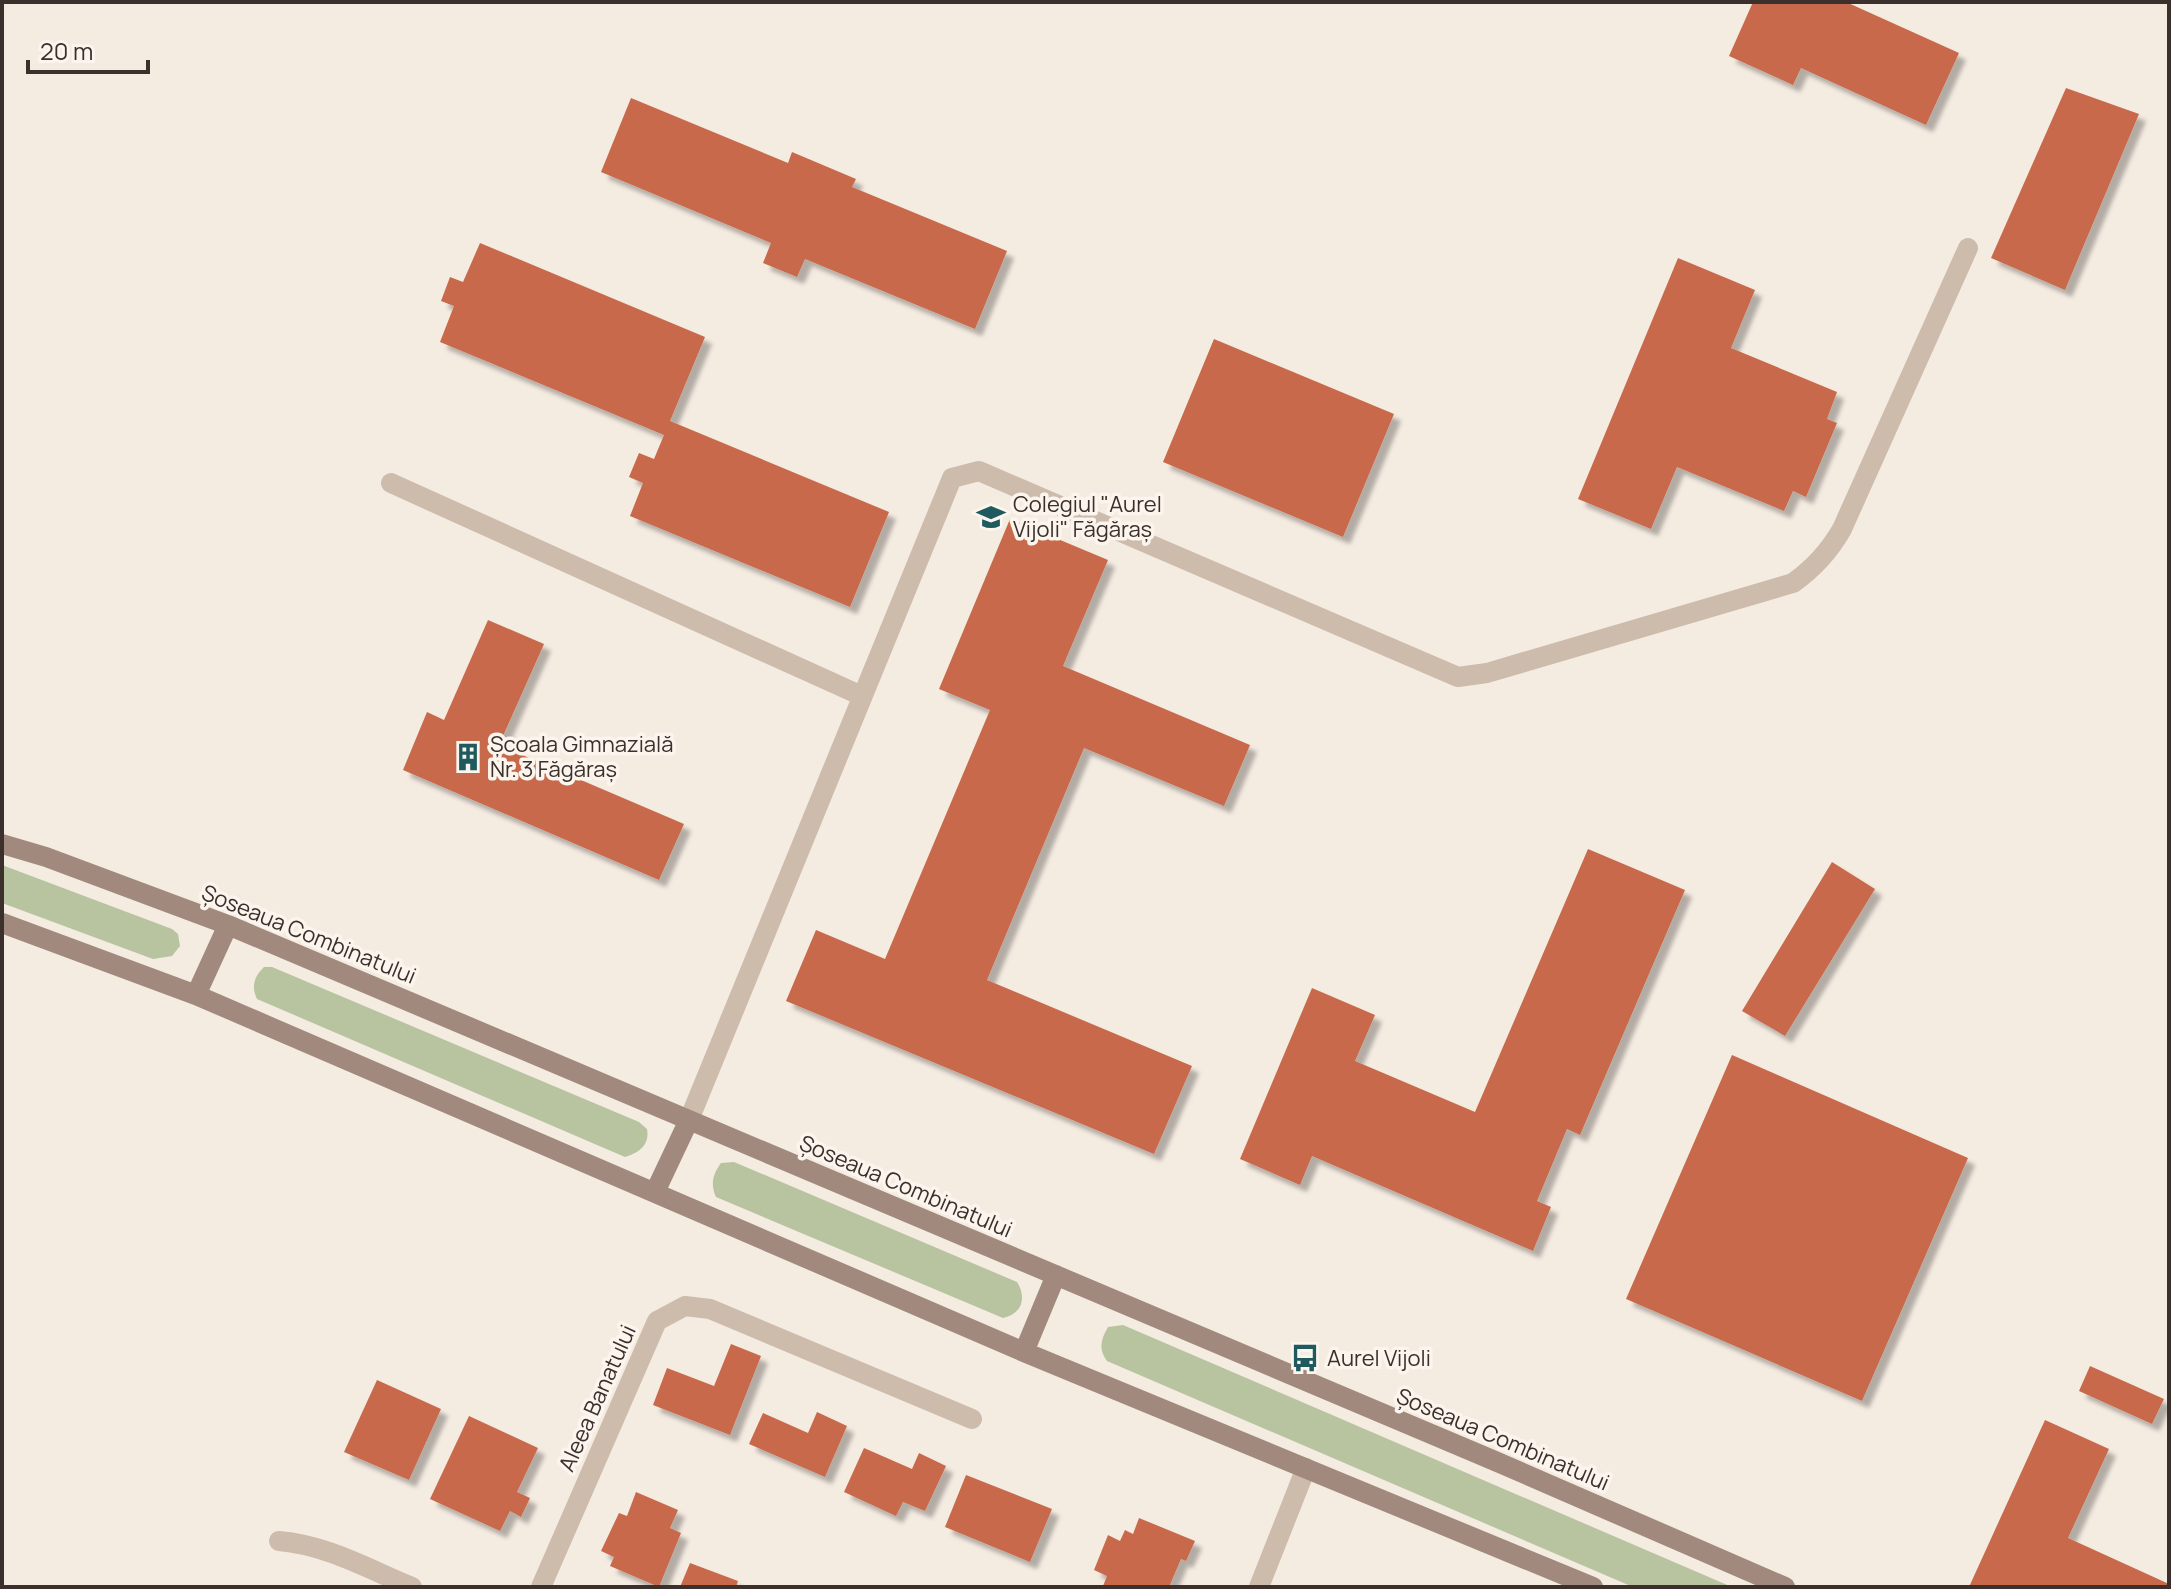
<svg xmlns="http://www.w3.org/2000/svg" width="2171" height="1589" viewBox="0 0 2171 1589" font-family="Manrope,sans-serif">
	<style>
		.green { fill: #b8c4a0 }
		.building { fill: #c8694b; filter: url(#shadow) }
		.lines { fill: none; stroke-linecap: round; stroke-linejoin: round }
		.lane { stroke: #cdbbac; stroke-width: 20 }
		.street { stroke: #cdbbac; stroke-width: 20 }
		.secondary { stroke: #a18a7d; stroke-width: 20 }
		.labels { text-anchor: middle; stroke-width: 7; stroke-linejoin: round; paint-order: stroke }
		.poi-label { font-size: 22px; fill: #3b302b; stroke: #fbf5ee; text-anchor: start }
		.street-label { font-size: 22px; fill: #3b302b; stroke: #fbf5ee }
	</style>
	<defs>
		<filter id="shadow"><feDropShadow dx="7" dy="7" stdDeviation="2" flood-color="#0004"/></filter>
	</defs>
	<rect width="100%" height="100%" fill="#f4ebe1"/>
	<path class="green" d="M2 865 172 929 178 934 180 946 172 956 153 959 2 903Z
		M264 967H272L639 1122 647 1129C650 1145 639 1153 625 1157L257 999C251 986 254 977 264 967Z
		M734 1162 1017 1282C1027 1298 1022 1314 1003 1318L716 1197C710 1184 713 1174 721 1163Z
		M1123 1325 1732 1587H1633L1107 1361C1098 1349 1101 1339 1108 1327Z"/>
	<path class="building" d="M1753 2H1846L1959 53 1926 125 1801 68 1793 85 1729 56Z
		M2066 88 2139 114 2065 290 1991 258Z
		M631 98 788 163 792 152 856 179 852 187 1007 251 975 329 805 259 797 277 763 263 771 243 601 172Z
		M480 243 705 337 670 421 889 512 850 607 630 516 643 483 629 477 639 453 654 459 664 435 440 342 454 306 441 301 450 277 463 282Z
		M1678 258 1755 290 1731 348 1837 392 1827 419 1837 423 1806 497 1793 491 1784 511 1677 467 1651 529 1578 499Z
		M1214 339 1394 414 1343 537 1163 462Z
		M1010 519 1108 560 1063 666 1250 745 1224 806 1084 748 987 980 1192 1066 1154 1154 786 1001 816 930 885 959 990 710 939 689Z
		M488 620 544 644 499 745 684 824 659 880 403 770 427 712 444 720Z
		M1588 849 1685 890 1580 1135 1567 1129 1537 1201 1551 1207 1533 1251 1312 1156 1300 1185 1240 1159 1312 988 1375 1015 1355 1061 1475 1112Z
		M1832 862 1875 889 1785 1036 1742 1011Z
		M1732 1055 1968 1158 1862 1401 1626 1299Z
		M731 1344 761 1356 730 1435 653 1405 667 1368 714 1386Z
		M2090 1366 2164 1399 2152 1424 2079 1391Z
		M377 1380 441 1409 409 1480 344 1452Z
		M817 1412 847 1426 825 1477 749 1444 763 1413 808 1433Z
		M469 1416 538 1448 517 1492 530 1498 521 1517 510 1511 500 1531 430 1499Z
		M2045 1420 2109 1449 2068 1538 2169 1584V1587H1969Z
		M864 1448 912 1469 919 1453 946 1466 925 1511 903 1502 896 1516 844 1492Z
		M966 1475 1052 1509 1030 1562 945 1527Z
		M636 1492 678 1510 670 1528 681 1533 659 1587 610 1566 614 1557 601 1551 619 1513 627 1516Z
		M1139 1518 1195 1541 1186 1561 1181 1559 1169 1587 1103 1586 1107 1576 1094 1570 1108 1535 1120 1541 1125 1530 1133 1534Z
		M690 1563 738 1581 736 1587H680Z"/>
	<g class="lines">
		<path class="lane" d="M391 483 862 696
			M689 1120 952 478 979 471 1458 677 1487 673 1793 583C1814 568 1829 552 1842 529L1968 248"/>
		<path class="street" d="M279 1541C327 1545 368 1569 412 1587
			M541 1587 657 1321 685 1306 710 1309 972 1419
			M1259 1587 1306 1468"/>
		<path class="secondary" d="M2 844 46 857 228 925 1495 1461 1785 1587
			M2 923 196 995 1024 1352 1593 1587
			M196 995 228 925
			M655 1192 689 1120
			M1024 1352 1056 1275"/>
	</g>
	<defs>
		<symbol id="school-bare" viewBox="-9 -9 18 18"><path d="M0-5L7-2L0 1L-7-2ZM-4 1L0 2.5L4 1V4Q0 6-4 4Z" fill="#1f5a5e" stroke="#fbf5ee" stroke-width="2.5" paint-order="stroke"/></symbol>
		<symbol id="building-bare" viewBox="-9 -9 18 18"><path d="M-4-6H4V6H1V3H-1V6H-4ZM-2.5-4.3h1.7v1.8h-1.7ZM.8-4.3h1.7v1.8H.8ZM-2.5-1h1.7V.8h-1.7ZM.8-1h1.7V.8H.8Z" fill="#1f5a5e" stroke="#fbf5ee" stroke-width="2.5" paint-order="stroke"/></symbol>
		<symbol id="bus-bare" viewBox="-9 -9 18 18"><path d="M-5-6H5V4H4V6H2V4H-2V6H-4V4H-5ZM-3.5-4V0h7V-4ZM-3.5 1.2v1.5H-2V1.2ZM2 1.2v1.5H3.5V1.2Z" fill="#1f5a5e" stroke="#fbf5ee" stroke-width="2.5" paint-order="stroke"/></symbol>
	</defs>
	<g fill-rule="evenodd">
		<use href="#school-bare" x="971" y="497" width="40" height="40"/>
		<use href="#building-bare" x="448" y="737" width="40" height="40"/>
		<use href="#bus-bare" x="1285" y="1338" width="40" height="40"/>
	</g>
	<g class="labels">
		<g class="poi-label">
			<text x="1013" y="512">Colegiul "Aurel<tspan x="1013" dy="25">Vijoli" Făgăraș</tspan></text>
			<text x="490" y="752">Școala Gimnazială<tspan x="490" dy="25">Nr. 3 Făgăraș</tspan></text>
			<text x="1327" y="1366">Aurel Vijoli</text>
		</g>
		<g class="street-label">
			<text transform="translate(309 934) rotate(22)" y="8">Șoseaua Combinatului</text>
			<text transform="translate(906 1186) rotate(23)" y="8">Șoseaua Combinatului</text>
			<text transform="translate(597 1398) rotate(-66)" y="8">Aleea Banatului</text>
			<text transform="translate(1503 1439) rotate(23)" y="8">Șoseaua Combinatului</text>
		</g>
	</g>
	<rect width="2171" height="1589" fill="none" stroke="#3b302b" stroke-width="8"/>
	<path d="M28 60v12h120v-12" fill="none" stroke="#3b302b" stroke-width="4"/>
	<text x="40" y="60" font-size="24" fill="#3b302b" stroke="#fbf5ee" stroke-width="6" paint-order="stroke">20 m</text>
</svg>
